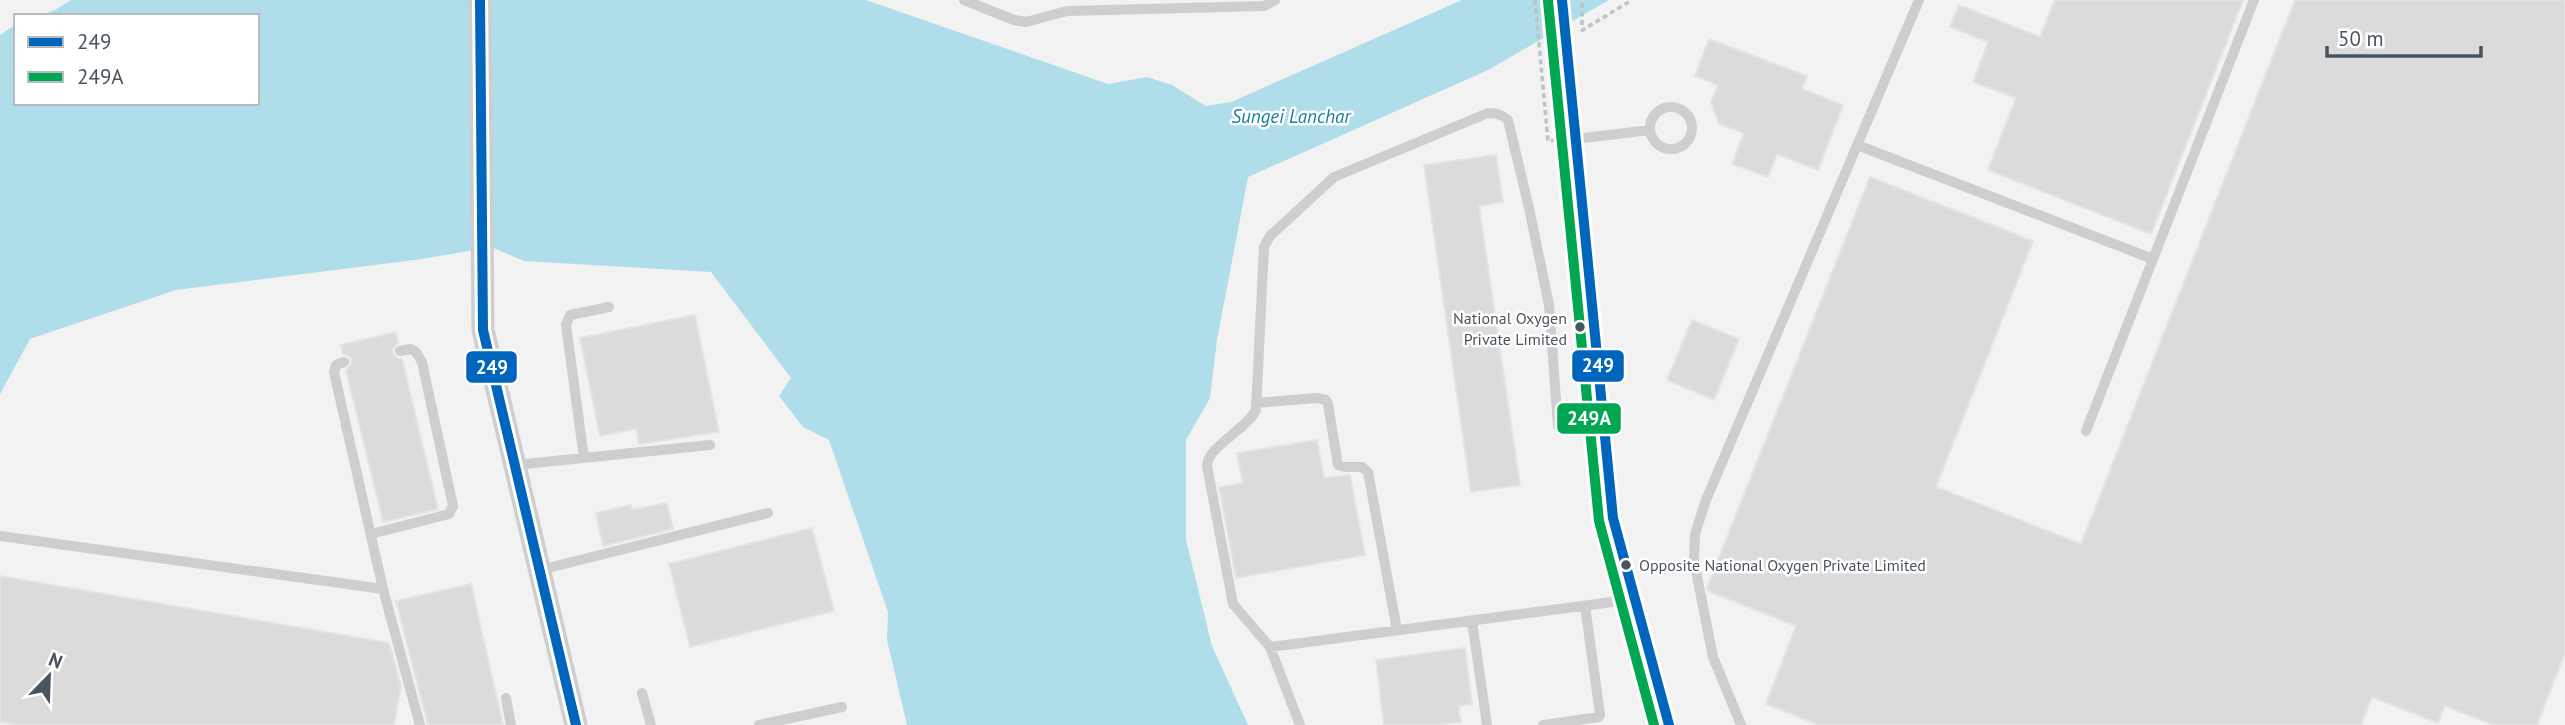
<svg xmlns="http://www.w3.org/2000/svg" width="2565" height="725" viewBox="0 0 2565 725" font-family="'PT Sans',sans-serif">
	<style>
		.water { fill: #b0ddea }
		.building { fill: #dbdbdc; stroke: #e4e4e5; stroke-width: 2 }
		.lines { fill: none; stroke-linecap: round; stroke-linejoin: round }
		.path { stroke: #bbc5c2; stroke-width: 3.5; stroke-dasharray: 5 3.5; stroke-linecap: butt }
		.lane { stroke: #ccced0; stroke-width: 10 }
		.street { stroke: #ccced0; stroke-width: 23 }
		.bus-1-casing { stroke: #fff; stroke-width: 16 }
		.bus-2-casing { stroke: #fff; stroke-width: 16 }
		.bus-1 { stroke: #0065bd; stroke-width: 10 }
		.bus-2 { stroke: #00a651; stroke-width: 10 }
		.bus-dot { fill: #4a545e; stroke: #fff; stroke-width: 2.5 }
		.labels { text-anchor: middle; stroke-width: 5; stroke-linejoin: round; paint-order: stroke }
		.bus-label { font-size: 16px; fill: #4a545e; stroke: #fff; text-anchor: end }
		.water-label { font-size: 19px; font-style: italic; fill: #167e9d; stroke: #fff }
		.line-badge { stroke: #fff; stroke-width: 2.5 }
		.badge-label { font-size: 19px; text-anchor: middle; font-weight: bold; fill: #fff }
	</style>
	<rect width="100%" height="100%" fill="#f2f2f2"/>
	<path class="water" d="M71 0H866L1108 84 1147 77 1172 85 1206 106 1231 102 1462 0H1609L1488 70 1248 177 1217 340 1210 398 1186 440V540L1212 646 1248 725H907L887 640 888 612 829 440 803 427 779 396 791 378 711 272 524 261 491 247 422 259 176 290 30 339 0 394V35L16 24V103H257V16H39L55 10Z"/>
	<path class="building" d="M2055 0H2243L2151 234 1988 170 2016 98 1973 82 1988 42 1950 27 1959 5 2040 37Z
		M2295 0H2565V653L2537 725H2494L2445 706 2438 723 2372 697 2361 725H1819L1766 704 1796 626 1708 591 1707 588 1870 177 2033 241 1936 487 2081 544Z
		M1709 39 1807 76 1802 89 1843 105 1818 170 1777 154 1768 177 1732 164 1744 133 1719 124 1711 102 1718 85 1695 76Z
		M1496 155 1503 202 1479 206 1520 485 1471 492 1424 165Z
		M695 315 719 432 639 444 636 429 600 436 580 338Z
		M1692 320 1739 339 1714 400 1667 380Z
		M396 332 398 343 393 348 392 353 397 358 402 359 438 509 383 522 346 370 350 366 352 360 348 356 343 354 341 345Z
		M1317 440 1324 478 1350 475 1365 555 1236 578 1219 487 1243 483 1237 453Z
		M667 503 673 529 603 546 596 513 631 505 632 510Z
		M812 528 834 611 690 647 669 564Z
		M0 576 389 643 401 686 394 725H20L0 722Z
		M471 584 503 725H428L396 601Z
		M1465 648 1472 704 1458 706 1461 722 1435 725H1384L1376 660Z"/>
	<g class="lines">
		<path class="path" d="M1535 0 1548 141 1560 140
			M1582 25V0
			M1581 31 1632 0"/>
		<path class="lane" d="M964 0 1014 20 1026 22 1067 11 1264 6 1275 0
			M1562 0 1613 518 1669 725
			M1650 128a21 21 0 1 1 42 0a21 21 0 1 1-42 0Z
			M1576 139 1650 130
			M1857 145 2153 259
			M344 362 336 365 334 372 383 589 420 725
			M1256 403 1317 398 1326 400 1328 404 1338 465 1345 467H1362L1368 472 1397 630
			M2086 431 2254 0
			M584 458 566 325 570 315 609 307
			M515 465 710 445
			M371 534 449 514 453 506 422 362 416 352 411 349 400 351
			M0 536 383 589
			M540 570 768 513
			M1472 621 1487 725
			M1270 647 1635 599
			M642 693 651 725
			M506 698 511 725
			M759 725 842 707
			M1300 725 1270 647 1233 604 1207 466C1207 447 1247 429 1256 410L1264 247 1270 236 1334 177 1488 113C1496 113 1501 114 1508 120L1529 208 1549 305 1558 426 1564 429 1603 421
			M1543 725 1599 717 1600 714 1585 606
			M1741 725 1713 657 1694 561 1695 534 1706 500 1919 0"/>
		<path class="street" d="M480 0 483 330 576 725"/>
		<defs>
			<path id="bus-1" d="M480 0 483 330 576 725
				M1562 0 1613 518 1669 725"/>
			<path id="bus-2" d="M1548 1 1599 521 1654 725"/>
		</defs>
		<use href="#bus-1" class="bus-1-casing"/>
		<use href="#bus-2" class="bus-2-casing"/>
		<use href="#bus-1" class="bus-1"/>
		<use href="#bus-2" class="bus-2"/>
	</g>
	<g class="bus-dot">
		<circle cx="1580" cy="327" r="6"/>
		<circle cx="1626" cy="565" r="6"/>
	</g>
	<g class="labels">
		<g class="bus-label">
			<text x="1567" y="324">National Oxygen<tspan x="1567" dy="21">Private Limited</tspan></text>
			<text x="1639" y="571" text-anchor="start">Opposite National Oxygen Private Limited</text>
		</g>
		<g class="water-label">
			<text x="1291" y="123">Sungei Lanchar</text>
		</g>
	</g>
	<g class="line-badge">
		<rect x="1571" y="349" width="54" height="34" rx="7" fill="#0065bd"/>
		<rect x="465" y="350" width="53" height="34" rx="7" fill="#0065bd"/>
		<rect x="1556" y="402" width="66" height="33" rx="7" fill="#00a651"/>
	</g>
	<g class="badge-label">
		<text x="1598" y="372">249</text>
		<text x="492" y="374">249</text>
		<text x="1589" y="425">249A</text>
	</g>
	<rect x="14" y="14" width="245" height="91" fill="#ffffff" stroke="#b7bbbf" stroke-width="2"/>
	<rect x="28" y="37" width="35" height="10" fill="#0065bd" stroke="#b7bbbf" stroke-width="2"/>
	<text x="77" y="49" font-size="21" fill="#4a545e">249</text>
	<rect x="28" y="72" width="35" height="10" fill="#00a651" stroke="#b7bbbf" stroke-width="2"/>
	<text x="77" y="84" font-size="21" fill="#4a545e">249A</text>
	<g transform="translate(49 676) rotate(23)" stroke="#ffffff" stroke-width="5" paint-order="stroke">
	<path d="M0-5L12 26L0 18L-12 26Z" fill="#4a545e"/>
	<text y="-10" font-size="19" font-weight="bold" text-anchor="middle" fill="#4a545e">N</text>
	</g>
	<path d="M2327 46v10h154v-10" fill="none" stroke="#4a545e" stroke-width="3.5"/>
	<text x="2338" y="46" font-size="21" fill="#4a545e" stroke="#ffffff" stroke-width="5" paint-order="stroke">50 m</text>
</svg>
